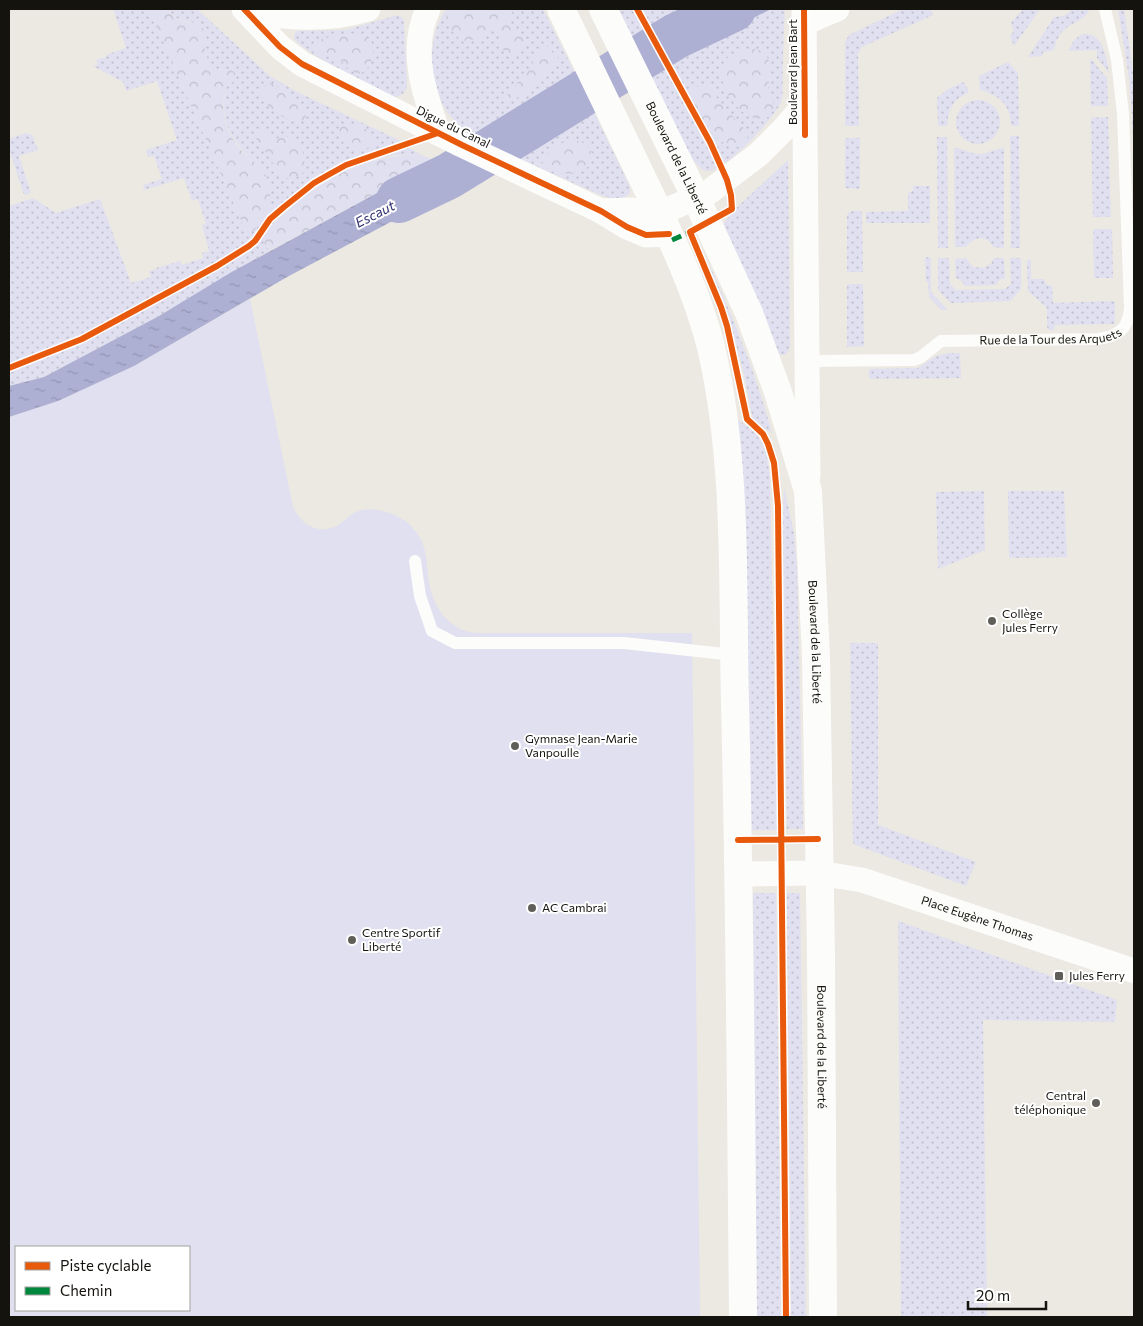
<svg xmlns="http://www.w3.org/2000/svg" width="1143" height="1326" viewBox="0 0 1143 1326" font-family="Commissioner,sans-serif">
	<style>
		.grass { fill: url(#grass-dots) }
		.forest { fill: url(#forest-crowns) }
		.pitch { fill: #e0e0f0; fill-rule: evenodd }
		.water { fill: url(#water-ripples) }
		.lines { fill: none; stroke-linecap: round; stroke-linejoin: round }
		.river { stroke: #adafd3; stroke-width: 46 }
		.service { stroke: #fcfcfb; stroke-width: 12 }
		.minor { stroke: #fcfcfb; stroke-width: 25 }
		.secondary { stroke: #fcfcfb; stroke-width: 28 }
		.quiet { stroke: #00873e; stroke-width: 5; stroke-dasharray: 10 5; stroke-linecap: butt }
		.cycleway-casing { stroke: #fff; stroke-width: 9 }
		.cycleway { stroke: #e8590c; stroke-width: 6 }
		.poi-dot { fill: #605e58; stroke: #fff; stroke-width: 2 }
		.labels { text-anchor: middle; stroke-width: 4; stroke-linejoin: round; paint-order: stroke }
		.street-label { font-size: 12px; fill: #15130e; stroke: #fff }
		.poi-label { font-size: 12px; fill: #15130e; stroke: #fff; text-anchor: start }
		.water-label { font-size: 14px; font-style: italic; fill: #323171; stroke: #fff }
	</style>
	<defs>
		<pattern id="grass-dots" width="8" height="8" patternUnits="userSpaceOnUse" patternTransform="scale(1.25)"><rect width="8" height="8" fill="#e0e0f0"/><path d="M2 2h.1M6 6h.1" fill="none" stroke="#bfbfcd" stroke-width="1.8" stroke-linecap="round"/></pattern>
		<pattern id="forest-crowns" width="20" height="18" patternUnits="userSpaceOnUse" patternTransform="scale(1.25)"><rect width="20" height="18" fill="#e0e0f0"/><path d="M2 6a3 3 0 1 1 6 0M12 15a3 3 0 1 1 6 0" fill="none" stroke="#bfbfcd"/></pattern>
		<pattern id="water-ripples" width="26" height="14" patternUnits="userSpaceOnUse" patternTransform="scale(1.25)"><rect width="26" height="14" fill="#adafd3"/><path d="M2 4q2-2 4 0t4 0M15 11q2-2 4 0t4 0" fill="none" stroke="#9496b4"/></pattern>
	</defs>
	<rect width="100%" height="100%" fill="#ece8e2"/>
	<path class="grass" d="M113 9H149L248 236 262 170C235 145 216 123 227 85L233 82 231 70 215 69 208 61 203 50 206 41 196 23C183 22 176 20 168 9H197L270 76 295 91 403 142 345 162 312 181 292 196 268 218 247 243 202 271 80 336 9 365V206L33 198 56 213 100 199 131 283 151 277 149 271 157 269 156 268 180 261 182 265 203 258 202 253 209 251 202 225 206 224 198 199 192 201 184 178 144 190 143 185 162 179 154 156 148 157 146 150 177 140 157 81 126 91 123 82 93 66 98 65 96 60 106 57V55L126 48Z
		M446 9H543L576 75 474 137C465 130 455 123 448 113 428 84 426 39 446 9Z
		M616 9H785C784 28 783 47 783 67 782 78 784 91 781 102 776 117 723 174 706 171 698 169 690 155 685 149Z
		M903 9H930L933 15 862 47 858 53 859 126H845V42L849 35Z
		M1023 9H1040L1014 46 1010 36 1014 31 1011 23Z
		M1073 9H1090C1080 28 1061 19 1054 50L1043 52 1042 56 1028 57 1054 17 1064 16Z
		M1118 9H1124L1134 79V168L1132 118 1129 78Z
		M398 15 403 18 404 22 407 86C405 93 401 97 393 97 371 84 306 56 294 38L295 33 297 31 345 30Z
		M1083 34C1103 32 1107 58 1109 73L1097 58V50L1068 51 1075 39Z
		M1090 58 1107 78 1108 106H1091Z
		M1008 62 1018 73 1019 126H1011C1011 105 999 95 980 90L979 76Z
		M964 82 969 92C952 101 949 107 947 126H938L937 98 948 89Z
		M956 122a22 22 0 1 1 44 0a22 22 0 1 1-44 0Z
		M593 110 630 187V193C620 203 610 198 598 194L517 158Z
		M1108 117 1111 217H1093L1091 118Z
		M26 133 32 135 38 150 19 156 31 193 24 195 9 149V139Z
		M1010 136H1019L1020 248H1011Z
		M937 137H947L948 248H938Z
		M845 138H860V189L845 188Z
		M407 147 424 156C413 155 401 154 390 156 343 165 295 196 265 233L266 247 271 250 159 316 44 377 9 386V371L83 342 204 277 251 248 257 243 272 222 315 186 348 167Z
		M954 148C963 148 970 154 979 154 989 154 995 148 1004 148V248L993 247C987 235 974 236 966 247H955Z
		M788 160 790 346 788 352 784 355 779 354 777 350 722 226 733 211Z
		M913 186H930V223H866V212L908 211V194L913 190Z
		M851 211H862L863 272H847V215Z
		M1093 229H1112L1113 278H1094Z
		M701 248C730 308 754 368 772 433L753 421 744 374 728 314 702 256Z
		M925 257 931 258V292L948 310H941L929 297 928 282H926Z
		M938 258H949L950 284 956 290 1005 289 1011 284 1010 258H1021V289L1010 301 951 303 938 290Z
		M966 258 973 267 984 268 991 264 994 258H1004L1005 279H1000L996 285 964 286 963 282 956 278 955 259Z
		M1027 260H1031V279H1044L1046 284 1052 286 1053 303 1115 301V324L1055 325 1054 330H1049L1047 327V308L1028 291Z
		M847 284H863L864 346 847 347Z
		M949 353H960L961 378 869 379V369L918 368 936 356Z
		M738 420C766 438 767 449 770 481L777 830H751Z
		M784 487 794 533 797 569 803 829H787L783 523Z
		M984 491 985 550 938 569 936 492Z
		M1008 491H1064L1067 557 1009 558Z
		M850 643H878V825L976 862 966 886 853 844Z
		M753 893H776L781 1317H756Z
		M787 893H800L806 1317H791Z
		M898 921 1117 1000 1115 1022 983 1020 987 1317H901Z"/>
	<path class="forest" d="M149 9H168L173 16 184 22 196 23 202 27 207 35C203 52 204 55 215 69L231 70 235 73 236 77 233 82 227 85C220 106 223 124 236 144 250 163 273 169 270 197 270 203 270 210 267 216 263 223 254 230 248 236Z
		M447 9H512L513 11 509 20V25L522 34 526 43 522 51 514 56C494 49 504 43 497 29 491 31 489 33 484 36 478 40 470 40 462 41 452 32 444 23 447 9Z
		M347 33C354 34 364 34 370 40 378 49 370 77 356 73 348 72 345 62 337 59 326 55 321 60 314 48V44L318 40Z
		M542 47H549L558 56C559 75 525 92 511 102L507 103 504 99 532 66 534 56Z
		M753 49 764 51C773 64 769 75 768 90 768 96 773 100 774 105 774 111 770 115 766 119 762 118 757 119 754 118 737 113 719 87 722 69 723 66 726 61 727 58L744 50Z
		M270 83C282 88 307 104 306 118L302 121C283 121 270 110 260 95L263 87Z
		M702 84 709 85 721 104 746 131 748 138 743 144 735 148C711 141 697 115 690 93L694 87Z
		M350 123C363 127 374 130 374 145 365 150 350 152 343 142 341 139 339 134 338 130L340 125Z
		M262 130C273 135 271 142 285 136L298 140C303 151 306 160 304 172 285 187 280 173 269 157 265 151 260 145 256 138L257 133Z
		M569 141C581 140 587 143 593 154L589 166C575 176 555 177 543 165L542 160C550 149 556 144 569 141Z
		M409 155 424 156 441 164 401 180 271 250 264 244 263 239C268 227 278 219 288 210 322 180 363 157 409 155Z"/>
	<path class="pitch" d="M250 299 293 507C302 526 320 536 340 524 347 519 352 512 362 510 375 507 398 514 408 523 425 539 426 552 428 574 430 598 441 623 466 631 475 634 486 633 496 633H692L700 1317H9V417L58 401 134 366ZM16 1247H189V1310H16Z"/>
	<path class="water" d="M705 9H771L719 35Z
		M683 14 701 46 678 58 661 26Z
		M568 79 585 115 529 151 487 129Z
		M441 164 474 181 417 208 287 277 134 366 58 401 9 417V386L44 377 159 316 230 273 401 180Z"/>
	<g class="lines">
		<path class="river" d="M399 200 449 176 676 36 733 9"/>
		<g class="service">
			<path id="s1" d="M808 361 914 360 921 357 941 341 1098 339C1119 336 1128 329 1130 308L1123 114 1117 60 1105 9"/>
			<path d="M415 561 420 596 432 631 455 643H624L734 655"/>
		</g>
		<g class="minor">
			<path d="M244 9 280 47 302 64 462 145 601 211 627 227 646 235 669 234"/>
			<path d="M428 9C409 50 424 93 438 133"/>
			<path d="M804 9 808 476"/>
			<path d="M246 10C287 19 328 21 368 9"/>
			<path d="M804 23 837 9"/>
			<path d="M601 211 631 210 660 213 709 192 759 154 783 130 805 104"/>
			<path id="s2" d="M739 874 818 873 862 880 1134 971"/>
		</g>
		<g class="secondary">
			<path d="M561 9C586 61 611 114 637 167 665 225 695 284 711 347 738 464 732 585 735 703 740 908 741 1113 743 1317"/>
			<path id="s3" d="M603 9 696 198 749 313 778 392 808 491 816 657 821 954 823 1317"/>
		</g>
		<path class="quiet" d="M672 240 690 232"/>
		<defs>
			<path id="cycleway" d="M244 9 280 47 302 64 462 145 601 211 627 227 646 235 669 234
				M637 9 710 142 727 180 731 195 732 209 690 232 721 307 727 326 747 419 763 434 768 444 774 463 778 506 786 1317
				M804 9 805 135
				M9 368 82 339 217 266 249 246 255 241 270 219 284 207 314 183 328 175 346 165 438 133
				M738 840 818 839"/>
		</defs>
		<use href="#cycleway" class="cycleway-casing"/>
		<use href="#cycleway" class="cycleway"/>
	</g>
	<g class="poi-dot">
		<circle cx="992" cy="621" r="5"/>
		<circle cx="515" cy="746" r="5"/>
		<circle cx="532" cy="908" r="5"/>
		<circle cx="352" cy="940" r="5"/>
		<rect x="1054" y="971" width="10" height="10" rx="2.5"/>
		<circle cx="1096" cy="1103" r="5"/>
	</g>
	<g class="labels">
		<g class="street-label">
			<text transform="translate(793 72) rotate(-90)" y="4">Boulevard Jean Bart</text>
			<text transform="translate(453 127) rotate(26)" y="4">Digue du Canal</text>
			<text dy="4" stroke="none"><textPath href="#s3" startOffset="166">Boulevard de la Liberté</textPath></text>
			<text dy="4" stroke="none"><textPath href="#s1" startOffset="249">Rue de la Tour des Arquets</textPath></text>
			<text dy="4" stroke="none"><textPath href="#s3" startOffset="676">Boulevard de la Liberté</textPath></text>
			<text dy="4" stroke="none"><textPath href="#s2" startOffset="245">Place Eugène Thomas</textPath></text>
			<text dy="4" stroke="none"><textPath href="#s3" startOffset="1081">Boulevard de la Liberté</textPath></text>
		</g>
		<g class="poi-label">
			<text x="1002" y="618">Collège<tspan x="1002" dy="14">Jules Ferry</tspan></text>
			<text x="525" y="743">Gymnase Jean-Marie<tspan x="525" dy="14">Vanpoulle</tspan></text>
			<text x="542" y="912">AC Cambrai</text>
			<text x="362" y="937">Centre Sportif<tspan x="362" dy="14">Liberté</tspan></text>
			<text x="1069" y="980">Jules Ferry</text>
			<text x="1086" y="1100" text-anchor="end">Central<tspan x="1086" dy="14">téléphonique</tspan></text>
		</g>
		<g class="water-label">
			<text transform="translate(375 214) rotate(-27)" y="5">Escaut</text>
		</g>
	</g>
	<rect width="1143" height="1326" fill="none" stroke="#15130e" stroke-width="20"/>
	<rect x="15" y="1246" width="175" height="65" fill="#ffffff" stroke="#a1a19f"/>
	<rect x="25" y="1262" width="25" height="8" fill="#e8590c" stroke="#a1a19f"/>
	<text x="60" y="1271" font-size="15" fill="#15130e">Piste cyclable</text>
	<rect x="25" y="1287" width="25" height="8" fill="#00873e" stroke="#a1a19f"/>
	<text x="60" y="1296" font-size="15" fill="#15130e">Chemin</text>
	<path d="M968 1301v8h78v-8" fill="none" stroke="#15130e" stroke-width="2.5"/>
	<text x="976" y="1301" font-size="15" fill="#15130e" stroke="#ffffff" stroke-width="4" paint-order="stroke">20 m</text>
</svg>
